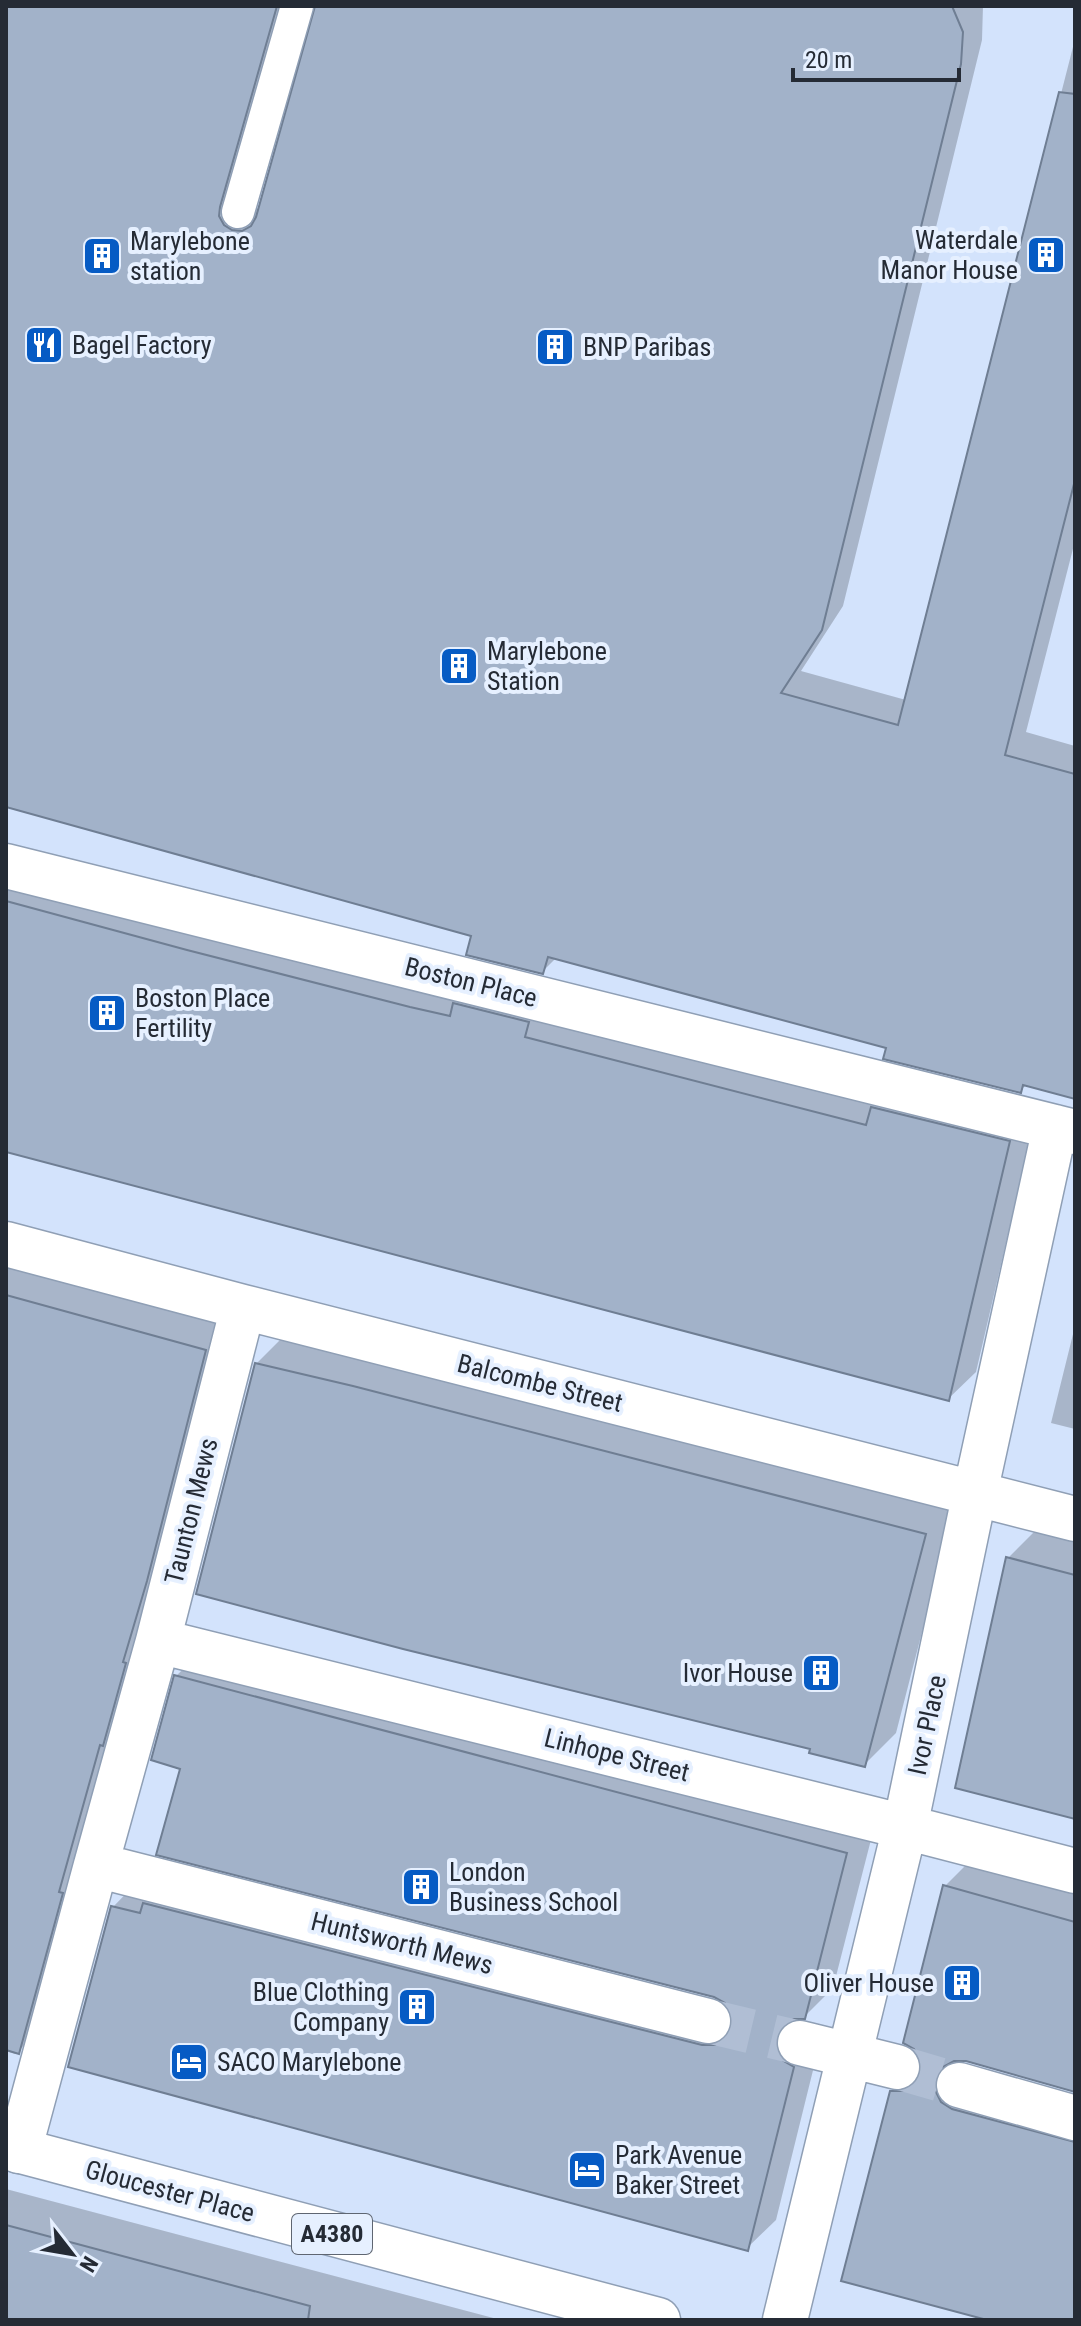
<svg xmlns="http://www.w3.org/2000/svg" width="1081" height="2326" viewBox="0 0 1081 2326" font-family="'Roboto Condensed',sans-serif">
	<style>
		.shadow { fill: #0003 }
		.building { fill: #a2b2c9; stroke: #6f7e93; stroke-width: 2 }
		.lines { fill: none; stroke-linecap: round; stroke-linejoin: round }
		.street-tunnel { stroke: #b0bed4; stroke-width: 44; stroke-dasharray: 44 22; stroke-linecap: butt }
		.lane-casing { stroke: #8f9fb5; stroke-width: 35 }
		.street-casing { stroke: #8f9fb5; stroke-width: 47 }
		.highway-casing { stroke: #8f9fb5; stroke-width: 47 }
		.lane { stroke: #fff; stroke-width: 32 }
		.street { stroke: #fff; stroke-width: 44 }
		.highway { stroke: #fff; stroke-width: 44 }
		.labels { text-anchor: middle; stroke-width: 8; stroke-linejoin: round; paint-order: stroke }
		.shield { fill: #e6f0ff; stroke: #5f6672; stroke-width: 2 }
		.shield-label { font-size: 24px; font-weight: bold; fill: #252b35 }
		.poi-label { font-size: 26px; fill: #252b35; stroke: #e6f0ff; text-anchor: start }
		.street-label { font-size: 26px; fill: #252b35; stroke: #e6f0ff }
	</style>
	<rect width="100%" height="100%" fill="#d3e3fc"/>
	<path class="shadow" d="M6 6H292L255 208 261 209 317 6H983L982 40 843 606 801 671 906 700 1075 39V541L1026 732 1075 746V1096L1027 1084 1020 1091 889 1046 557 957 542 972 474 935 6 804Z
		M6 867 1036 1114 976 1372 948 1399 6 1150Z
		M6 1258 235 1320 49 2022 15 2054 6 2051Z
		M1075 1326V1429L1051 1423Z
		M287 1333 955 1504 896 1733 865 1764 813 1747 256 1364Z
		M1044 1522 1075 1530V1817L1008 1558Z
		M205 1648 875 1824 833 1988 804 2017 810 2032 821 2038 776 2220 747 2248 113 1907 141 1878 173 1875 734 2018 727 2002 183 1768 176 1676Z
		M971 1860 1075 1888V2090L961 2059V2064L1075 2110V2320H996L892 2093 919 2066 923 2065 945 1886Z
		M6 2189 501 2320H6Z"/>
	<path class="building" d="M6 6H277L220 207 219 216 224 225 232 230 242 231 251 226 256 217 315 6H952L963 32 961 64 822 630 781 693 898 725 1059 92 1075 94V480L1005 755 1075 774V1099L1023 1085 1021 1093 883 1059 886 1048 548 957 543 974 466 955 471 936 6 807Z
		M6 901 187 950 410 1007 450 1016 453 1003 529 1022 525 1037 866 1125 871 1107 1010 1141 949 1401 6 1152Z
		M6 1295 206 1350 147 1581 123 1662 126 1663 103 1746 100 1745 59 1892 63 1893 19 2054 6 2050Z
		M255 1363 353 1386 926 1534 865 1767 809 1753 810 1749 403 1649 196 1594Z
		M1006 1557 1075 1575V1819L955 1788Z
		M174 1675 847 1853 805 2019H794L783 2025 776 2038V2049L782 2060 794 2067 748 2251 68 2067 111 1906 140 1913 143 1903 702 2045H715L726 2038 732 2028V2014L725 2003 714 1997 156 1855 180 1769 151 1760Z
		M943 1885 1075 1922V2092L966 2061H954L941 2068 935 2077V2090L941 2102 952 2109 1075 2142V2320H987L841 2281 890 2091H905L915 2084 921 2074V2059L914 2049 903 2043Z
		M6 2225 310 2306 308 2320H6Z"/>
	<g class="lines">
		<path class="street-tunnel" d="M708 2021 800 2043
			M897 2067 959 2085"/>
		<defs>
			<path id="lane" d="M238 212 297 6"/>
			<path id="street" d="M6 866 1075 1132
				M6 1244 243 1307 1075 1519
				M158 1641 905 1827 1075 1871
				M96 1865 158 1641 243 1307
				M800 2043 897 2067
				M959 2085 1075 2118
				M19 2151 96 1865 708 2021
				M785 2320 905 1827 970 1516 1055 1127"/>
			<path id="highway" d="M6 2147 658 2320"/>
		</defs>
		<use href="#lane" class="lane-casing"/>
		<use href="#street" class="street-casing"/>
		<use href="#highway" class="highway-casing"/>
		<use href="#lane" class="lane"/>
		<use href="#street" class="street"/>
		<use href="#highway" class="highway"/>
	</g>
	<defs>
		<symbol id="building-square" viewBox="-11 -11 22 22"><rect x="-9" y="-9" width="18" height="18" rx="4" fill="#065bc4" stroke="#e6f0ff"/><path d="M-4-6H4V6H1V3H-1V6H-4ZM-2.5-4.3h1.7v1.8h-1.7ZM.8-4.3h1.7v1.8H.8ZM-2.5-1h1.7V.8h-1.7ZM.8-1h1.7V.8H.8Z" fill="#fff"/></symbol>
		<symbol id="restaurant-square" viewBox="-11 -11 22 22"><rect x="-9" y="-9" width="18" height="18" rx="4" fill="#065bc4" stroke="#e6f0ff"/><path d="M-5-6h1v4h1v-4h1v4h1v-4h1v5L-1.5 .5V6h-2V.5L-5-1ZM5-6V6H3V1.5H1.5Q1.5-4 5-6Z" fill="#fff"/></symbol>
		<symbol id="hotel-square" viewBox="-11 -11 22 22"><rect x="-9" y="-9" width="18" height="18" rx="4" fill="#065bc4" stroke="#e6f0ff"/><path d="M-6-4.5h1.5V1H6V5H4.5V3h-9V5H-6ZM-4 0a1.8 1.8 0 1 1 3.6 0ZM.5 0V-2.5h3Q6-2.5 6 0Z" fill="#fff"/></symbol>
	</defs>
	<g fill-rule="evenodd">
		<use href="#building-square" x="1024" y="233" width="44" height="44"/>
		<use href="#building-square" x="80" y="234" width="44" height="44"/>
		<use href="#restaurant-square" x="22" y="323" width="44" height="44"/>
		<use href="#building-square" x="533" y="325" width="44" height="44"/>
		<use href="#building-square" x="437" y="644" width="44" height="44"/>
		<use href="#building-square" x="85" y="991" width="44" height="44"/>
		<use href="#building-square" x="799" y="1651" width="44" height="44"/>
		<use href="#building-square" x="399" y="1865" width="44" height="44"/>
		<use href="#building-square" x="940" y="1961" width="44" height="44"/>
		<use href="#building-square" x="395" y="1985" width="44" height="44"/>
		<use href="#hotel-square" x="167" y="2040" width="44" height="44"/>
		<use href="#hotel-square" x="565" y="2148" width="44" height="44"/>
	</g>
	<g class="labels">
		<rect class="shield" x="292" y="2214" width="80" height="40" rx="6"/>
		<g class="shield-label">
			<text x="332" y="2242">A4380</text>
		</g>
		<g class="poi-label">
			<text x="1018" y="249" text-anchor="end">Waterdale<tspan x="1018" dy="30">Manor House</tspan></text>
			<text x="130" y="250">Marylebone<tspan x="130" dy="30">station</tspan></text>
			<text x="72" y="354">Bagel Factory</text>
			<text x="583" y="356">BNP Paribas</text>
			<text x="487" y="660">Marylebone<tspan x="487" dy="30">Station</tspan></text>
			<text x="135" y="1007">Boston Place<tspan x="135" dy="30">Fertility</tspan></text>
			<text x="793" y="1682" text-anchor="end">Ivor House</text>
			<text x="449" y="1881">London<tspan x="449" dy="30">Business School</tspan></text>
			<text x="934" y="1992" text-anchor="end">Oliver House</text>
			<text x="389" y="2001" text-anchor="end">Blue Clothing<tspan x="389" dy="30">Company</tspan></text>
			<text x="217" y="2071">SACO Marylebone</text>
			<text x="615" y="2164">Park Avenue<tspan x="615" dy="30">Baker Street</tspan></text>
		</g>
		<g class="street-label">
			<text transform="translate(471 982) rotate(14)" y="9">Boston Place</text>
			<text transform="translate(540 1383) rotate(14)" y="9">Balcombe Street</text>
			<text transform="translate(191 1511) rotate(-76)" y="9">Taunton Mews</text>
			<text transform="translate(927 1725) rotate(-78)" y="9">Ivor Place</text>
			<text transform="translate(617 1755) rotate(14)" y="9">Linhope Street</text>
			<text transform="translate(402 1943) rotate(14)" y="9">Huntsworth Mews</text>
			<text transform="translate(170 2191) rotate(15)" y="9">Gloucester Place</text>
		</g>
	</g>
	<rect width="1081" height="2326" fill="none" stroke="#252b35" stroke-width="16"/>
	<g transform="translate(72 2254) rotate(121)" stroke="#e6f0ff" stroke-width="6" paint-order="stroke">
	<path d="M0-6L14 30L0 20L-14 30Z" fill="#252b35"/>
	<text y="-12" font-size="22" font-weight="bold" text-anchor="middle" fill="#252b35">N</text>
	</g>
	<path d="M793 68v12h166v-12" fill="none" stroke="#252b35" stroke-width="4"/>
	<text x="805" y="68" font-size="24" fill="#252b35" stroke="#e6f0ff" stroke-width="6" paint-order="stroke">20 m</text>
</svg>
